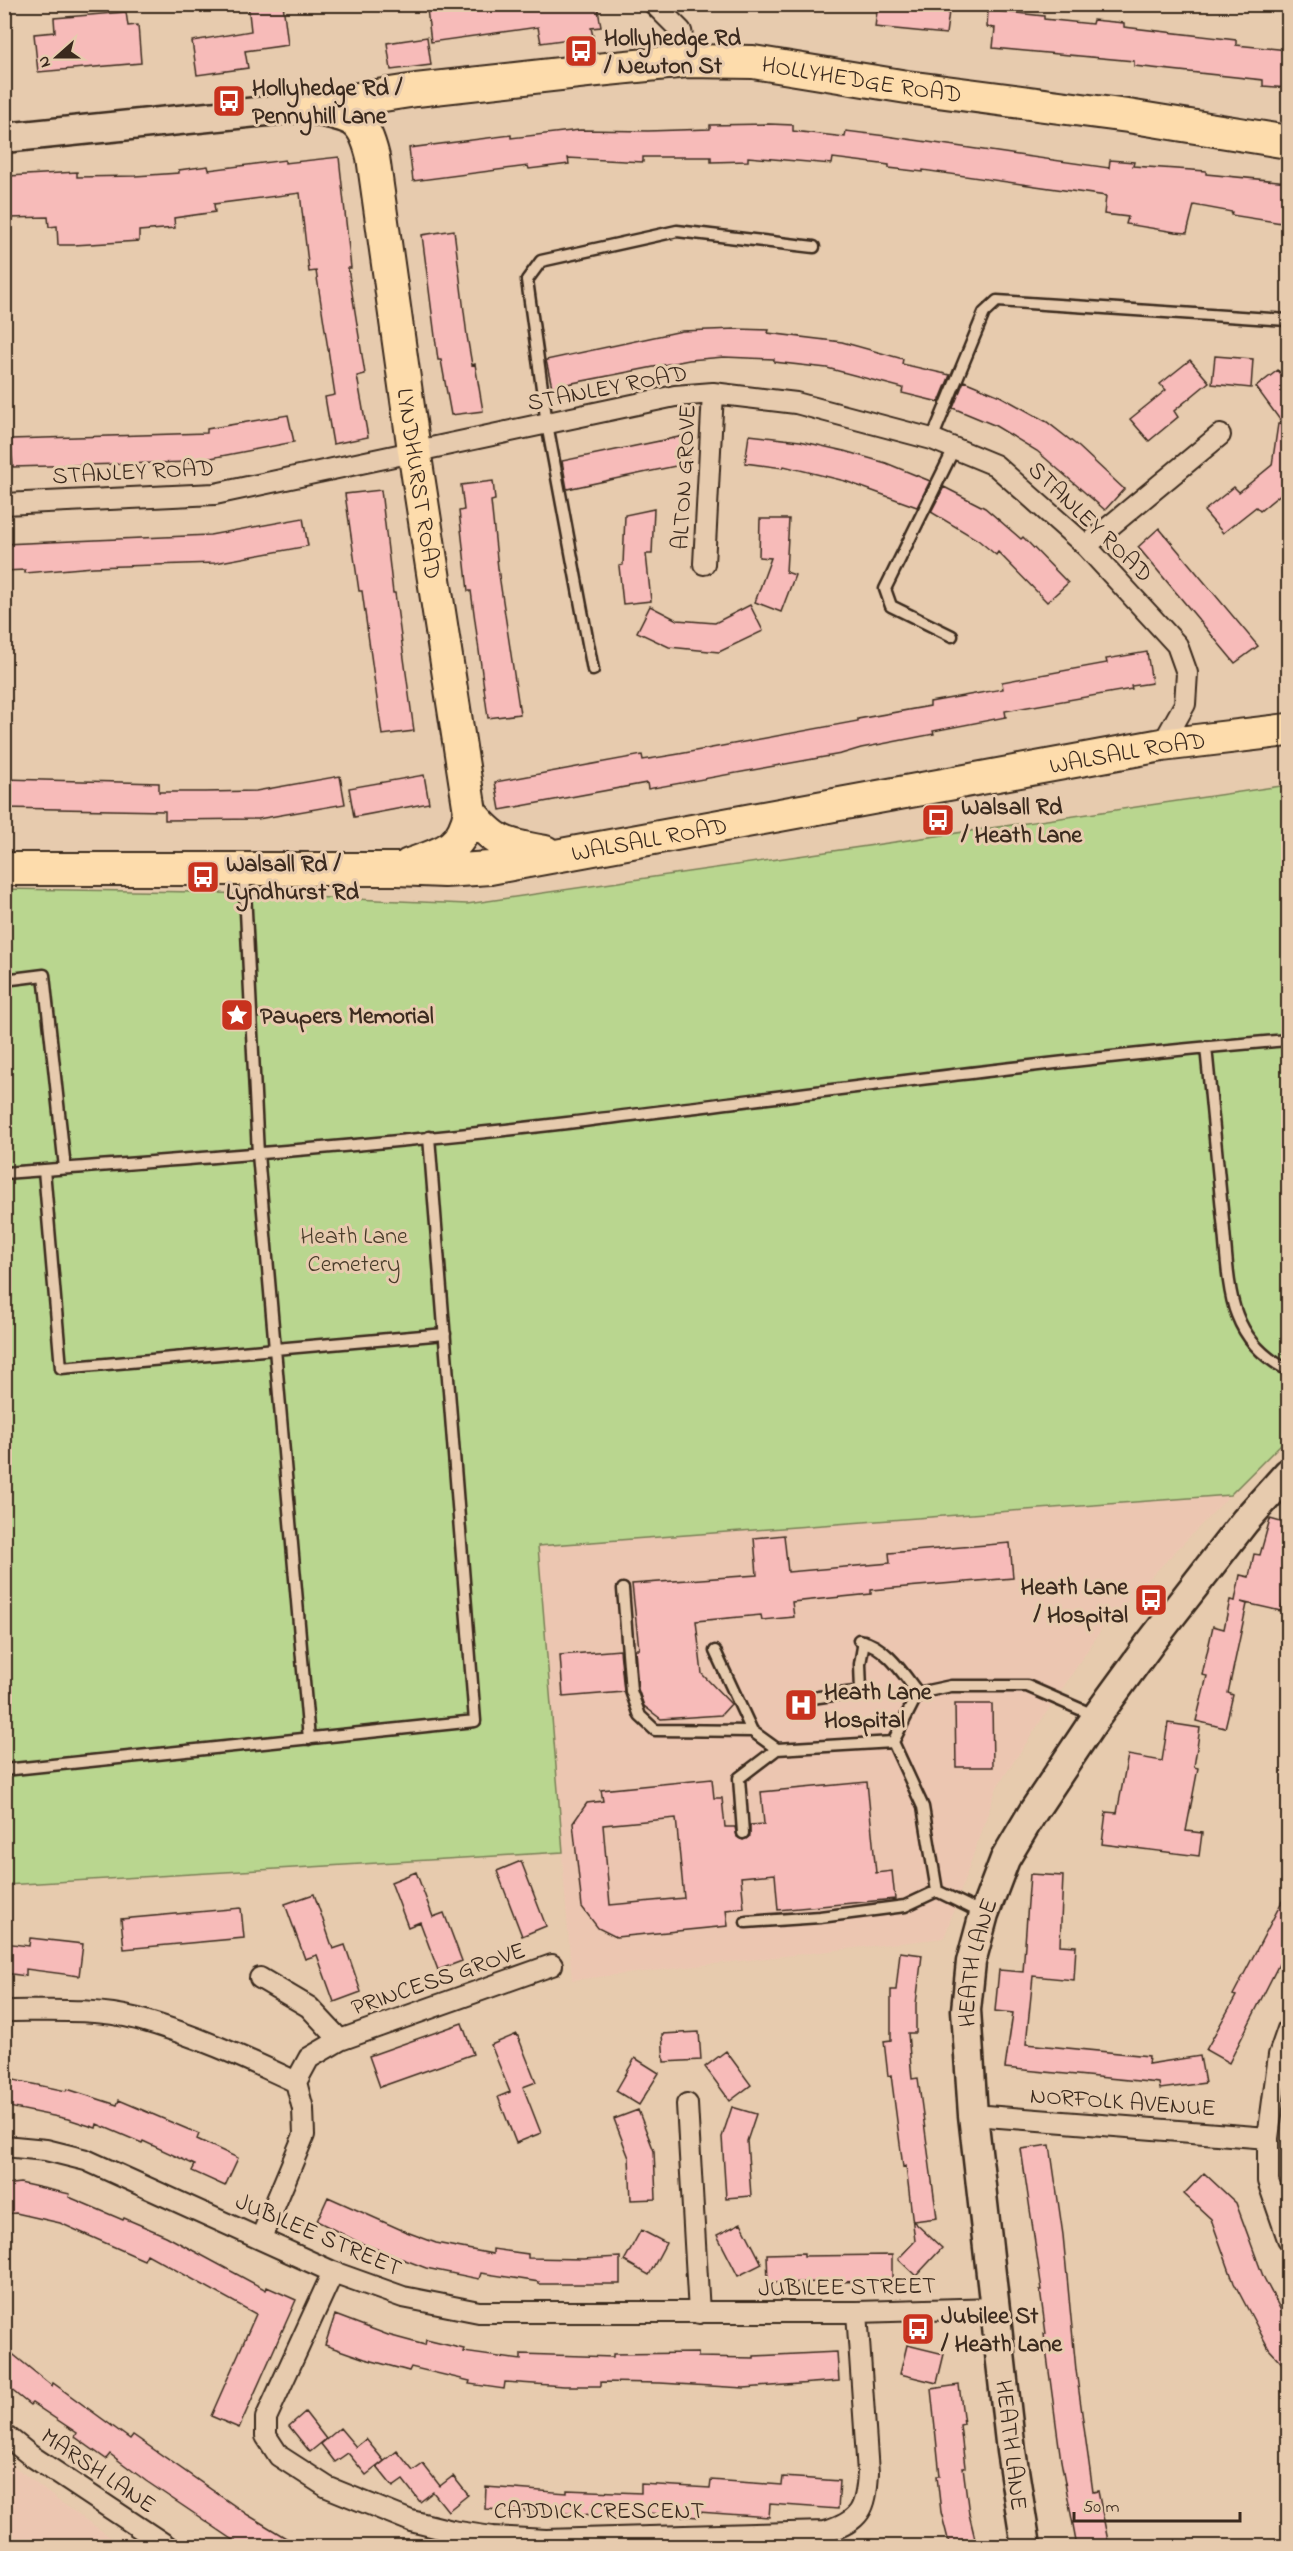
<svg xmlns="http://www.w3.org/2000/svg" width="1293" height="2551" viewBox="0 0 1293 2551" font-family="'Indie Flower',sans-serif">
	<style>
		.built { fill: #ecc6b1 }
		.green { fill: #b9d68f; stroke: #7a8056; stroke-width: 1.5 }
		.building { fill: #f7bbb9; stroke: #3b2a1e; stroke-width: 1.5; fill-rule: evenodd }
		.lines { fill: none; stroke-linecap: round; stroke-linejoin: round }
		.lane-casing { stroke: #3b2a1e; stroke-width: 15 }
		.street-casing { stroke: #3b2a1e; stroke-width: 24 }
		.secondary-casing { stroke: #3b2a1e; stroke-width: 33 }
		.primary-casing { stroke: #3b2a1e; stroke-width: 36 }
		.lane { stroke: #e7cbae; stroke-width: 10 }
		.street { stroke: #e7cbae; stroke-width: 20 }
		.secondary { stroke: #e7cbae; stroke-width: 28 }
		.primary { stroke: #fddcac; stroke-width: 32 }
		.labels { text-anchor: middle; stroke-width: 6; stroke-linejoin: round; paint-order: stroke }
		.poi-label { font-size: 24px; font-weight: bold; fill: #3b2a1e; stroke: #e7cbae; text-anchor: start }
		.street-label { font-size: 24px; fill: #3b2a1e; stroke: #e7cbae }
		.park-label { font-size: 24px; fill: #483b29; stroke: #e7cbae }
	</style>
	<rect width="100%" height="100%" fill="#e7cbae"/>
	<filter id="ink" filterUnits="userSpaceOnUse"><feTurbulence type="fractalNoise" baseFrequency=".0167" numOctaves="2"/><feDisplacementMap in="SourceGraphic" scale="12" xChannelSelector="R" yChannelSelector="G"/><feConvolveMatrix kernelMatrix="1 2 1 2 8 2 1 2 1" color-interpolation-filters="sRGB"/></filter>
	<g filter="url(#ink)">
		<path class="built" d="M1230 1495 1105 1624 997 1787 944 1938 572 1980 537 1546Z
			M5 2459 56 2499 123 2546H5Z"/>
		<path class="green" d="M1288 785V1437L1230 1495 538 1546 563 1852 5 1885V889L196 892 467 904Z"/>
		<path class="building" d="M248 4H283L288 45 245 51 248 68 197 75 192 41 251 31Z
			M457 4H597L601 27 591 28 593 36 585 37 587 45 570 48 569 39 541 43 538 27 431 42 427 9Z
			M878 4H950L946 34 875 27Z
			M988 10 1044 16V19L1092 24 1093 20 1124 23V27L1236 40V45L1288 50V88L1263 86V80L1134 66V61L993 48 995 28 987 27Z
			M126 12 128 26 138 25 141 63 38 72 34 34 55 32 54 18Z
			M427 37 431 65 391 70 387 43Z
			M769 124 793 125V131L845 137 846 131 886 136 1109 168 1110 160 1134 162 1133 166 1206 171V174L1288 182V224L1231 215 1232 212 1194 205 1187 233 1175 232 1126 224 1128 217 1104 214 1106 196 923 170V172L889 168V165L833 158 832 164 748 157V161L711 162V157H643V162L568 158 569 164 529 169 528 166 413 181 409 148 511 135V138L580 130 648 131 710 129V125Z
			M339 157 351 268H348L365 374 357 376 368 437 333 444 325 397 335 395 316 271 309 272 300 193 214 204 215 212 174 218 175 228 139 231V241L74 245H58L57 226 49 227 48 217 9 218 8 200H4V181H9V176L77 172V177L135 176 179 173V170L208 166 209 170 285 160V163Z
			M454 230 467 336 472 365 475 364 483 411 451 415 441 360H438L422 235Z
			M736 329 769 330 768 333 842 342 903 359 902 364 950 375 939 402 902 393 903 388 827 368 774 362V359L724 357 689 360 552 387 546 360 682 331Z
			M1215 356 1253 359 1251 388 1212 384Z
			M1190 360 1209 382 1174 411 1178 417 1149 441 1130 419 1166 390 1160 384Z
			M1278 370 1288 384V488L1260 511 1256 507 1223 533 1204 511 1234 487 1239 492 1272 465 1278 424H1283L1256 387Z
			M964 381 1000 396 1047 422 1079 447 1124 489 1105 510 1037 451 994 425 953 408Z
			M288 415 294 442 190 462 13 467 11 439 207 433V429Z
			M749 435 800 441 844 451 886 463 930 481 917 507 845 481 784 466 783 468 745 463Z
			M684 436 690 463 567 489 562 461Z
			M493 481 495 500 491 501 498 568 520 714 488 718 471 591H468L459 511 464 510 461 485Z
			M944 487 985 508 1021 539 1023 537 1068 583 1047 602 998 552 996 555 978 540 931 512Z
			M381 490 393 593H395L414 731 382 735 362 591H359L345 494Z
			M654 509 652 554H646L651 601 623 604 619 566 623 565 625 515Z
			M303 518 308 546 215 563 93 567 25 573V570L4 571V544L210 535Z
			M760 519H789L786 572 795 575 781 612 755 602 771 558 759 557Z
			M1159 528 1258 646 1235 663 1138 547Z
			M750 605 763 631 719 652 669 647 637 632 650 606 677 620 715 623Z
			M1147 652 1152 683 1131 686 1132 689 1005 711 1006 717 933 731 934 734 861 748 841 754 648 789 647 783 500 810 495 782 642 755 643 760 679 754 858 721V719L930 706V702L1003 689 1002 682 1107 663 1106 659Z
			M424 775 429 803 354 817 349 788Z
			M340 776 345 804 258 819 165 820V811L4 808V779L159 783V792H205L256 791Z
			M1270 1519 1288 1524V1577L1281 1611 1241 1602 1247 1604 1228 1693 1233 1695 1225 1728 1196 1721 1207 1676 1202 1675 1213 1626 1224 1629 1230 1600 1235 1601 1240 1575 1249 1577 1254 1554 1260 1555Z
			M784 1535 788 1572 890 1563 889 1553 1010 1543 1013 1578 871 1590V1594L792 1602 794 1617 762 1620 761 1615 696 1621 702 1674 731 1704 721 1715 661 1719 644 1706 638 1689 635 1649H639L632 1584 757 1575 754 1538Z
			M620 1650 624 1692 563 1697 560 1655Z
			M955 1704H992L993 1767H956Z
			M1168 1723 1200 1728 1194 1767 1198 1768 1186 1831 1202 1833 1199 1856 1102 1844 1106 1812 1117 1813 1128 1755 1162 1761Z
			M712 1779 714 1798H722L725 1827H735L737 1837 743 1840 750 1836V1825L764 1824 761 1792 867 1782 876 1873 892 1871 895 1899 778 1910 775 1874 741 1877 744 1908 726 1910 728 1926 616 1937 598 1928 582 1907 573 1823 587 1803 603 1801 601 1790ZM676 1818 684 1898 610 1905 603 1825Z
			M521 1861 546 1926 522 1936 497 1871Z
			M416 1872 433 1917 444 1913 462 1961 438 1970 420 1922 408 1927 391 1882Z
			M1030 1874 1063 1876 1060 1945 1076 1946 1074 1980 1033 1976 1026 2044 1149 2056 1148 2064 1200 2056 1205 2083 1160 2089 1159 2083 1005 2068 1013 2013 995 2011 999 1970 1023 1972Z
			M1288 1890V1946L1229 2063 1206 2050 1236 1996 1233 1995Z
			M314 1894 333 1949 345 1945 361 1992 334 2002 317 1955 305 1959 285 1904Z
			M241 1908 244 1938 124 1949 121 1919Z
			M30 1938 83 1944 79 1976 26 1969V1976L4 1973V1943L29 1946Z
			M900 1952 922 1955 916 2004V2033H908L912 2079 918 2078 937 2218 913 2221 942 2248 916 2276 898 2259 915 2241 906 2166 903 2167 891 2075 888 2076 884 2041 891 2040V1990H896Z
			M462 2023 473 2054 380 2087 369 2056Z
			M699 2032 701 2060 664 2062 662 2034Z
			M517 2034 536 2082 523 2087 541 2133 516 2143 498 2097 510 2092 491 2045Z
			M726 2051 751 2085 730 2101 705 2067Z
			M635 2058 659 2073 639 2105 616 2091Z
			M4 2078 66 2091 67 2089 117 2105 119 2100 199 2134 197 2139 238 2158 225 2186 192 2171 195 2165 143 2141 142 2143 97 2124 96 2128 68 2119 4 2106Z
			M732 2107 756 2114 747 2141 751 2196 726 2198 722 2137Z
			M638 2110 654 2151 656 2199 631 2200 629 2158 614 2119Z
			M1050 2145 1063 2235 1076 2370 1093 2492 1098 2491 1108 2541 1077 2546 1061 2461 1044 2334H1046L1040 2290H1042L1021 2149Z
			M1204 2173 1236 2203 1263 2276 1288 2324V2370L1269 2349 1252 2317 1234 2283 1211 2219 1184 2194Z
			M20 2183 70 2194 69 2197 123 2220 124 2218 166 2236 266 2290 267 2287 296 2300 239 2428 211 2416 256 2314 147 2254 144 2260 60 2223 16 2213 4 2214V2185Z
			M328 2197 404 2231 436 2243 493 2254V2249L528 2254V2258L583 2259 620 2257V2284H539V2282L481 2273 479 2279 426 2268 358 2242 317 2221Z
			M741 2223 762 2264 738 2276 717 2235Z
			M641 2230 666 2243 649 2275 624 2261Z
			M804 2253V2256L892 2255V2281L768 2283 767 2254Z
			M335 2315 388 2335 425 2345 426 2340 464 2349 463 2352 521 2360V2354L613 2357V2354L698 2353V2357L754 2358V2356L837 2352 839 2381 744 2388 660 2383 601 2382V2386H564L505 2382 504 2389 469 2384 470 2381 411 2367 409 2371 365 2359 325 2345Z
			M907 2345 944 2354 937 2383 900 2374Z
			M4 2347 52 2386 53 2383 130 2439 133 2435 248 2515 301 2547H244L146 2481 110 2454 106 2459 75 2437 77 2433 32 2403 30 2405 4 2384Z
			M959 2385 964 2424 960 2425 965 2467H963L969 2514 977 2547H950L941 2512 937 2476H940L931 2389Z
			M305 2412 326 2439 310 2452 289 2426Z
			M340 2428 356 2447 366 2439 384 2461 366 2475 348 2453 335 2462 321 2444Z
			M397 2451 413 2471 423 2464 440 2486 453 2476 468 2495 448 2511 433 2492 420 2502 403 2480 393 2487 377 2467Z
			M783 2477 840 2481 838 2509 770 2504 769 2517 699 2512 698 2517 635 2512V2517L485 2509 486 2487 567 2493V2490L641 2493V2484L710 2488 711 2480 782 2485Z"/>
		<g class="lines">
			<defs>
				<path id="lane" d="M932 439 984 313 997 301 1288 320
					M952 636 891 606 885 589 954 449
					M593 670 547 424 527 280 541 261 677 231 814 247
					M244 871 258 1154 309 1739
					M4 980 44 975 65 1168
					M1206 1047C1212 1105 1217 1162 1223 1220 1226 1248 1227 1290 1237 1315 1247 1341 1264 1358 1288 1370
					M44 1170 61 1368 445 1334
					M4 1173C192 1159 380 1145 567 1123 807 1094 1047 1060 1288 1040
					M623 1589 631 1691 640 1716 655 1730 752 1731
					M859 1640C886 1646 902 1672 918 1693
					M715 1651 752 1731 777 1749
					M918 1693 951 1686H1027L1096 1716
					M812 1698 861 1691 860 1664 864 1641
					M893 1742 923 1807 937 1891 982 1913
					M4 1770 475 1721 429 1137
					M743 1833 739 1778 777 1749 893 1742 918 1693
					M746 1922 820 1917 905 1906 937 1891"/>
				<path id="street" d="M654 4 681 31 687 61
					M4 504 215 494 675 396 713 393 796 403 932 439 995 465 1086 546 1177 645 1187 673 1185 704 1162 745
					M1086 546 1220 435
					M704 564 713 393
					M260 1978 309 2007 340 2040
					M4 2011C48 2011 95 2008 138 2019 193 2034 245 2058 296 2082L303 2109 304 2135 261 2238
					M1288 2029 1279 2055 1268 2138V2181L1288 2239
					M296 2082 309 2058 340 2040 552 1965
					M687 2104 699 2313
					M973 2115 1268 2138
					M4 2146 46 2150 86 2160 333 2272 403 2297 479 2312H857L995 2308
					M333 2272 266 2418V2436L279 2456 327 2487 411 2521 452 2531 492 2537 546 2540 825 2532C861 2521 866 2509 868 2473L857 2312
					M4 2434 30 2455 167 2546"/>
				<g id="secondary">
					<path d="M4 138 306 107"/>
					<path id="s1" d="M1026 2546 1011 2451 973 2115 966 2010 971 1962 984 1914 1005 1859 1033 1812 1097 1716 1151 1642 1245 1521 1288 1473"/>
				</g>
				<g id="primary">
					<path id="s2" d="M306 107 416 90 587 71 687 61 753 62 907 87 1128 116 1288 142"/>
					<path id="s3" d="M316 109C354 117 363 117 373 157L414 450 470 812C462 850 443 853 409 865"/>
					<path d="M470 812C496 844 505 845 545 852"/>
					<path id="s4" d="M4 869H397L444 871 490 868 1162 745 1288 730"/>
				</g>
			</defs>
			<use href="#lane" class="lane-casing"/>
			<use href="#street" class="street-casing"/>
			<use href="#secondary" class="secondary-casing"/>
			<use href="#primary" class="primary-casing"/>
			<use href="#lane" class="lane"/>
			<use href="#street" class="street"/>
			<use href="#secondary" class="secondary"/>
			<use href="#primary" class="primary"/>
		</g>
	</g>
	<defs>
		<symbol id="bus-square" viewBox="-11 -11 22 22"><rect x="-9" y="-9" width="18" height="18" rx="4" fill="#c8321e" stroke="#e7cbae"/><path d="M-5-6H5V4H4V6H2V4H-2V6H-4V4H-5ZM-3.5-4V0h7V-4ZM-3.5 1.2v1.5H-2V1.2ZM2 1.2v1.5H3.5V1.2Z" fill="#fff"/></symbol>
		<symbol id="sight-square" viewBox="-11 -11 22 22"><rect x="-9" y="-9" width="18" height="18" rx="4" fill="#c8321e" stroke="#e7cbae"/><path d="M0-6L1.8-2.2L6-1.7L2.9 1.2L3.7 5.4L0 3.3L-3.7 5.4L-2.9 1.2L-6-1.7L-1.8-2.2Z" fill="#fff"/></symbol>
		<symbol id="hospital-square" viewBox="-11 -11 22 22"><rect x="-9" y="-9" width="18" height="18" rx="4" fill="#c8321e" stroke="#e7cbae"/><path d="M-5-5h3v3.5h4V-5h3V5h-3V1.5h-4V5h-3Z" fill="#fff"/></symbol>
	</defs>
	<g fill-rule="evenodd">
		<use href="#bus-square" x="562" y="32" width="38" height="38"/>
		<use href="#bus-square" x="210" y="82" width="38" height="38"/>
		<use href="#bus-square" x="919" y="801" width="38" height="38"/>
		<use href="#bus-square" x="184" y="858" width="38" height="38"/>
		<use href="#sight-square" x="218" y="996" width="38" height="38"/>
		<use href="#bus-square" x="1132" y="1581" width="38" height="38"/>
		<use href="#hospital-square" x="782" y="1686" width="38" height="38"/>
		<use href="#bus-square" x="899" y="2310" width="38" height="38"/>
	</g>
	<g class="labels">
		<g class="poi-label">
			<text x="604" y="45">Hollyhedge Rd<tspan x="604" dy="28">/ Newton St</tspan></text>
			<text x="252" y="95">Hollyhedge Rd /<tspan x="252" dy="28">Pennyhill Lane</tspan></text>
			<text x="961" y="814">Walsall Rd<tspan x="961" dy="28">/ Heath Lane</tspan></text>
			<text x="226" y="871">Walsall Rd /<tspan x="226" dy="28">Lyndhurst Rd</tspan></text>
			<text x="260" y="1023">Paupers Memorial</text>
			<text x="1128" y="1594" text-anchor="end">Heath Lane<tspan x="1128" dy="28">/ Hospital</tspan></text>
			<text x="824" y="1699">Heath Lane<tspan x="824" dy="28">Hospital</tspan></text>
			<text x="941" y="2323">Jubilee St<tspan x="941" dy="28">/ Heath Lane</tspan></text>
		</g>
		<g class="street-label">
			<text dy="8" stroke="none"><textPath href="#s2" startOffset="560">HOLLYHEDGE ROAD</textPath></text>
			<text transform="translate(607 387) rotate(-11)" y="8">STANLEY ROAD</text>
			<text transform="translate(133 471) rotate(-3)" y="8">STANLEY ROAD</text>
			<text transform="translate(683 477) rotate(-87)" y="8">ALTON GROVE</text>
			<text dy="8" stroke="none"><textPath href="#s3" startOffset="412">LYNDHURST ROAD</textPath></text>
			<text transform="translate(1091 521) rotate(44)" y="8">STANLEY ROAD</text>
			<text dy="8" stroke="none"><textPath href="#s4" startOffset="1134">WALSALL ROAD</textPath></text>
			<text dy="8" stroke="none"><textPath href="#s4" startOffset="648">WALSALL ROAD</textPath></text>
			<text dy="8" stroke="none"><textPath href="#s1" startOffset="588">HEATH LANE</textPath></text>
			<text transform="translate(438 1978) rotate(-19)" y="8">PRINCESS GROVE</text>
			<text transform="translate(1123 2101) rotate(4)" y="8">NORFOLK AVENUE</text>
			<text transform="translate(319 2234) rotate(23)" y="8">JUBILEE STREET</text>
			<text transform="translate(847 2286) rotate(-1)" y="8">JUBILEE STREET</text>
			<text transform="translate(1012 2445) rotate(83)" y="8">HEATH LANE</text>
			<text transform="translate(99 2470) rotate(34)" y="8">MARSH LANE</text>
			<text x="599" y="2518">CADDICK CRESCENT</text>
		</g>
		<g class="park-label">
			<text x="354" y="1243">Heath Lane<tspan x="354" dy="28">Cemetery</tspan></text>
		</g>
	</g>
	<rect width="1293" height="2551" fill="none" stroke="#e7cbae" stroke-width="24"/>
	<rect x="12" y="12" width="1269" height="2527" fill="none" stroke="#3b2a1e" stroke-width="2" filter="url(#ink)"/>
	<g transform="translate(57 57) rotate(249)" stroke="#e7cbae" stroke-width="4.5" paint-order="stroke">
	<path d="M0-4.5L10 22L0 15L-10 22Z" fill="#3b2a1e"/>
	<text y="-9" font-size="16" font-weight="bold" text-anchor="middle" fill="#3b2a1e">N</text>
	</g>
	<path d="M1074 2512v9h166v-9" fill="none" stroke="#3b2a1e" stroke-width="3"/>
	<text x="1083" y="2512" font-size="18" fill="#3b2a1e" stroke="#e7cbae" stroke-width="4.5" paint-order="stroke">50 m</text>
</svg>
